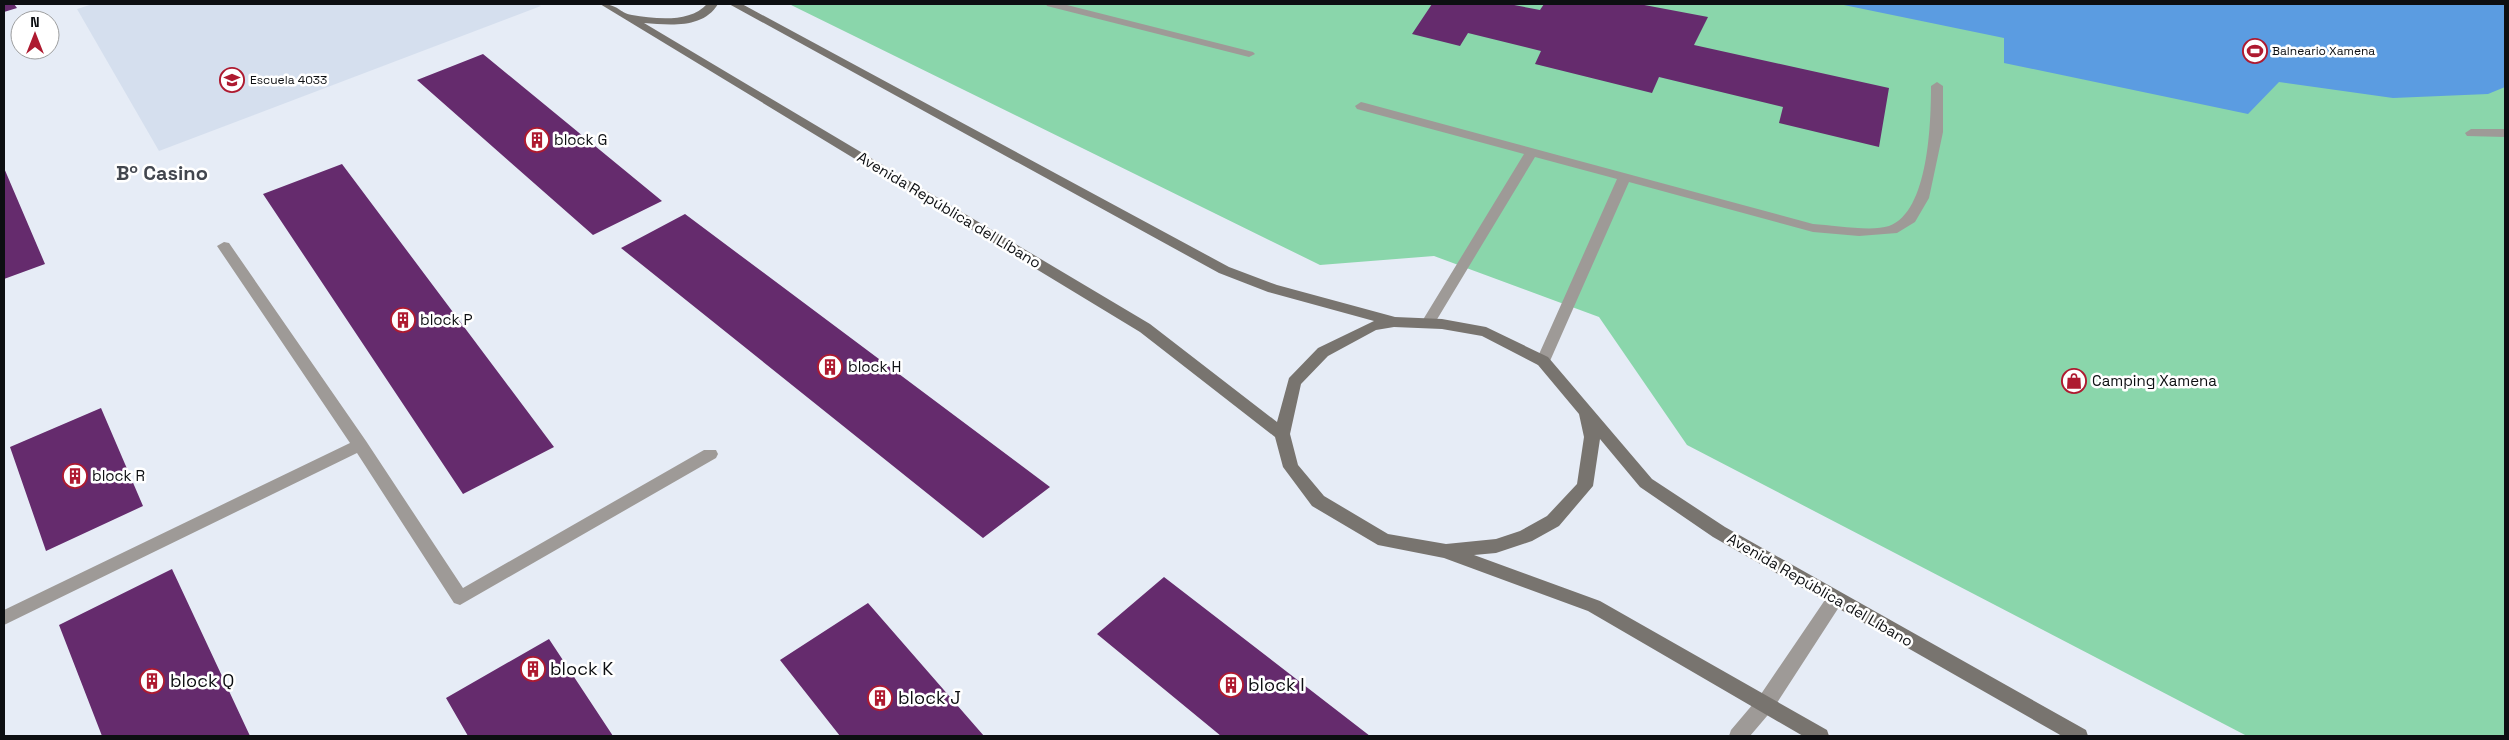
<svg xmlns="http://www.w3.org/2000/svg" width="2509" height="740" viewBox="0 0 2509 740" font-family="'Space Grotesk',sans-serif">
	<style>
		.built { fill: #d5dfee }
		.green { fill: #8ad6ab }
		.water { fill: #5b9ce1 }
		.building { fill: #652b6d }
		.lines { fill: none; stroke-linecap: round; stroke-linejoin: round }
		.lane { fill: #9e9a97; fill-rule: evenodd }
		.street { fill: #9e9a97; fill-rule: evenodd }
		.secondary { fill: #78746f; fill-rule: evenodd }
		.labels { text-anchor: middle; stroke-width: 5; stroke-linejoin: round; paint-order: stroke }
		.far-poi-label { font-size: 12px; fill: #0d0f12; stroke: #fff; text-anchor: start }
		.poi-label { font-size: 15px; fill: #0d0f12; stroke: #fff; text-anchor: start }
		.street-label { font-size: 15px; fill: #0d0f12; stroke: #fff }
		.near-poi-label { font-size: 18px; fill: #0d0f12; stroke: #fff; text-anchor: start }
		.district-label { font-size: 20px; font-weight: bold; fill: #42464e; stroke: #fff }
	</style>
	<rect width="100%" height="100%" fill="#e6ecf6"/>
	<path class="built" d="M93 4H537L541 6 159 151 77 9Z"/>
	<path class="green" d="M789 4H2505V736H2247L1687 445 1599 317 1434 256 1320 265Z"/>
	<path class="water" d="M1839 4H2505V87L2488 94 2393 98 2279 82 2248 114 2004 63V38Z"/>
	<path class="building" d="M4 4H14L17 8 4 12Z
		M1432 4H1509L1540 10 1544 4H1639L1708 17 1694 45 1889 88 1879 147 1779 123 1783 107 1659 77 1652 93 1535 64 1541 51 1468 33 1460 46 1412 34Z
		M483 54 662 201 593 235 417 80Z
		M342 164 554 447 463 494 263 194Z
		M4 168 45 264 4 279Z
		M685 214 1050 487 983 538 621 248Z
		M101 408 143 506 46 551 10 447Z
		M172 569 250 736H102L59 625Z
		M1164 577 1370 736H1221L1097 634Z
		M868 603 984 736H840L780 660Z
		M549 639 613 736H468L446 698Z"/>
	<g class="lines">
		<path class="lane" d="M1046 4H1063L1253 52 1255 54 1249 57 1047 6Z
			M1937 82 1943 86V132L1929 198 1915 222 1897 233 1859 236 1813 232 1629 182 1550 361 1548 365H1538L1536 361 1617 179 1535 157 1433 326 1428 328 1421 323 1524 154 1357 109 1355 106 1361 102 1365 103 1813 224C1833 225 1871 232 1889 226 1929 212 1931 121 1931 86Z
			M2471 129H2505V137L2467 136 2465 133Z"/>
		<path class="street" d="M224 242 229 243 366 441 463 588 704 450H716L718 454 716 458 460 605 454 603 357 453 4 625V610L350 443 217 246Z
			M1835 592 1841 594 1844 599 1841 604 1773 709 1750 736H1729L1731 730 1759 697 1829 594Z"/>
		<path class="secondary" d="M600 4C619 4 619 13 632 15 656 19 690 23 707 4H718C703 29 670 25 644 23L1150 324 1277 422 1289 378 1318 348 1374 321 1268 292 1219 273 729 4H742L1229 267 1277 285 1395 317 1442 319 1486 327 1548 357 1652 479 1725 527 2086 730 2088 736H2062L1713 537 1640 487 1600 439 1593 486 1559 526 1532 541 1496 553 1474 555 1600 601 1827 730 1829 736H1803L1588 611 1444 558 1378 545 1312 506 1283 467 1275 437 1140 332ZM1394 327 1442 329 1482 336 1538 365 1579 414 1584 437 1577 484 1547 516 1520 531 1496 539 1446 544 1388 534 1324 496 1298 465 1290 434 1301 384 1328 356 1376 330Z"/>
	</g>
	<defs>
		<symbol id="stadium-ring" viewBox="-11 -11 22 22"><circle r="9.5" fill="#fff" stroke="#ae1a30" stroke-width="1.5"/><path d="M0-5a6.5 5 0 1 0 0 10a6.5 5 0 1 0 0-10ZM-3.5-1.8h7v3.6h-7Z" fill="#ae1a30"/></symbol>
		<symbol id="school-ring" viewBox="-11 -11 22 22"><circle r="9.5" fill="#fff" stroke="#ae1a30" stroke-width="1.5"/><path d="M0-5L7-2L0 1L-7-2ZM-4 1L0 2.5L4 1V4Q0 6-4 4Z" fill="#ae1a30"/></symbol>
		<symbol id="building-ring" viewBox="-11 -11 22 22"><circle r="9.5" fill="#fff" stroke="#ae1a30" stroke-width="1.5"/><path d="M-4-6H4V6H1V3H-1V6H-4ZM-2.5-4.3h1.7v1.8h-1.7ZM.8-4.3h1.7v1.8H.8ZM-2.5-1h1.7V.8h-1.7ZM.8-1h1.7V.8H.8Z" fill="#ae1a30"/></symbol>
		<symbol id="shop-ring" viewBox="-11 -11 22 22"><circle r="9.5" fill="#fff" stroke="#ae1a30" stroke-width="1.5"/><path d="M-5-2.5h2.3a2.7 3.5 0 0 1 5.4 0H5L5.5 6h-11ZM-1.5-2.5h3a1.5 2.3 0 0 0-3 0Z" fill="#ae1a30"/></symbol>
	</defs>
	<g fill-rule="evenodd">
		<use href="#stadium-ring" x="2241" y="37" width="28" height="28"/>
		<use href="#school-ring" x="218" y="66" width="28" height="28"/>
		<use href="#building-ring" x="523" y="126" width="28" height="28"/>
		<use href="#building-ring" x="389" y="306" width="28" height="28"/>
		<use href="#building-ring" x="816" y="353" width="28" height="28"/>
		<use href="#shop-ring" x="2060" y="367" width="28" height="28"/>
		<use href="#building-ring" x="61" y="462" width="28" height="28"/>
		<use href="#building-ring" x="519" y="655" width="28" height="28"/>
		<use href="#building-ring" x="138" y="667" width="28" height="28"/>
		<use href="#building-ring" x="1217" y="671" width="28" height="28"/>
		<use href="#building-ring" x="866" y="684" width="28" height="28"/>
	</g>
	<g class="labels">
		<g class="far-poi-label">
			<text x="2272" y="55">Balneario Xamena</text>
			<text x="250" y="84">Escuela 4033</text>
		</g>
		<g class="poi-label">
			<text x="554" y="145">block G</text>
			<text x="420" y="325">block P</text>
			<text x="848" y="372">block H</text>
			<text x="2092" y="386">Camping Xamena</text>
			<text x="92" y="481">block R</text>
		</g>
		<g class="street-label">
			<text transform="translate(949 210) rotate(31)" y="5">Avenida República del Líbano</text>
			<text transform="translate(1820 590) rotate(30)" y="5">Avenida República del Líbano</text>
		</g>
		<g class="near-poi-label">
			<text x="550" y="675">block K</text>
			<text x="170" y="687">block Q</text>
			<text x="1248" y="691">block I</text>
			<text x="898" y="704">block J</text>
		</g>
		<g class="district-label">
			<text x="162" y="180">Bº Casino</text>
		</g>
	</g>
	<rect width="2509" height="740" fill="none" stroke="#0d0f12" stroke-width="10"/>
	<g transform="translate(35 35)"><circle r="24" fill="#ffffff" stroke="#9e9fa0"/>
	<path d="M0-4L9 19L0 12L-9 19Z" fill="#ae1a30"/>
	<text y="-8" font-size="14" font-weight="bold" text-anchor="middle" fill="#0d0f12">N</text>
	</g>
</svg>
